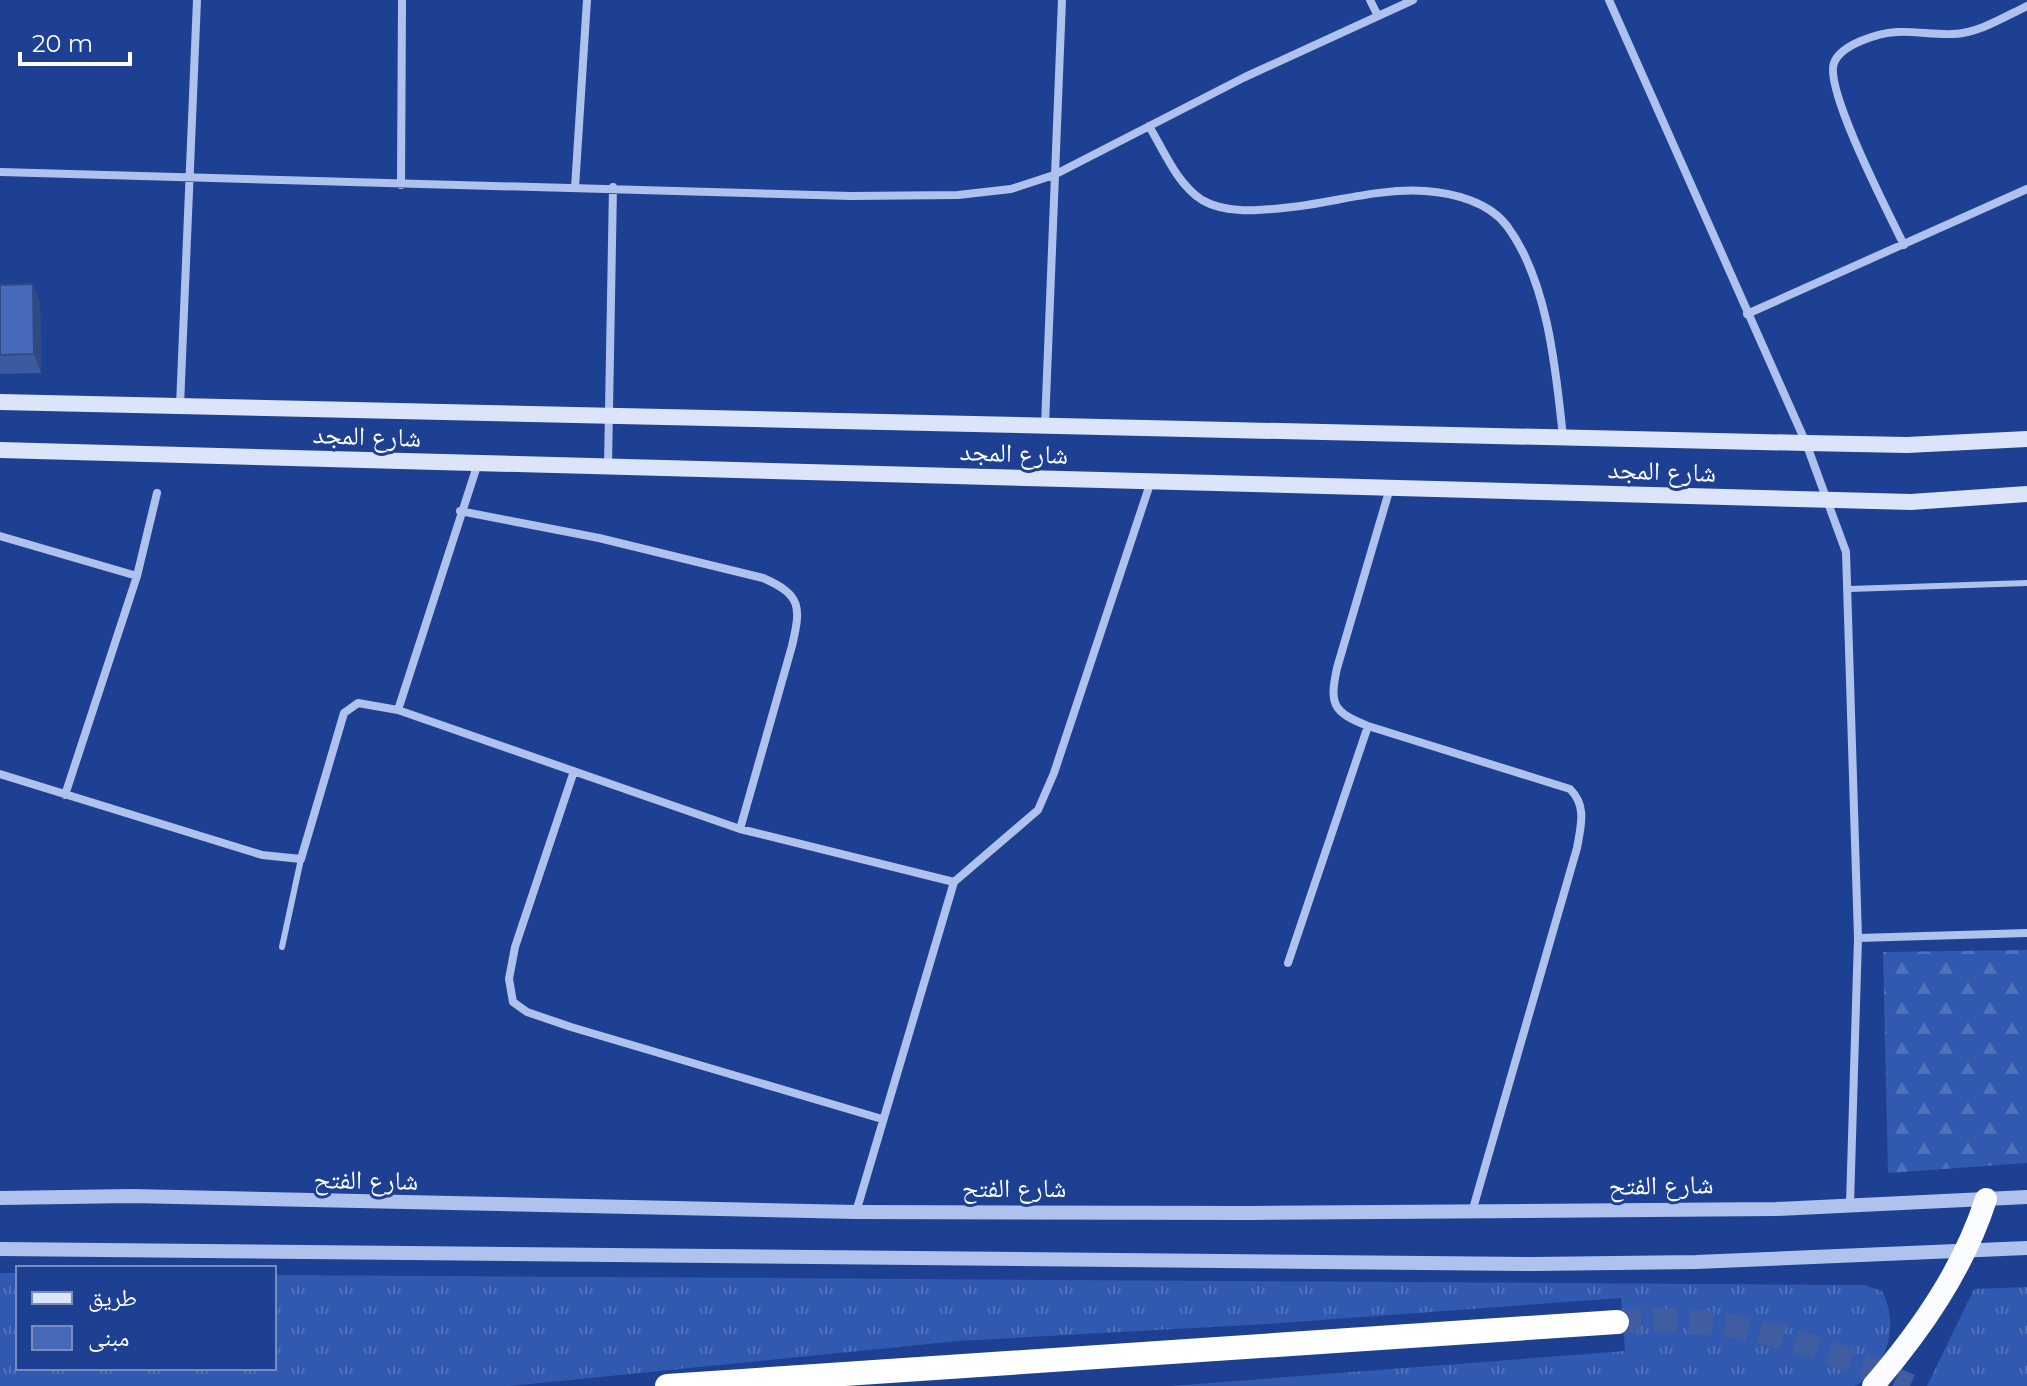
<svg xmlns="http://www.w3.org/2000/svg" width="2027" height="1386" viewBox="0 0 2027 1386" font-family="Montserrat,'Noto Naskh Arabic',sans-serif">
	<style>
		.grass { fill: url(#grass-tufts) }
		.forest { fill: url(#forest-firs) }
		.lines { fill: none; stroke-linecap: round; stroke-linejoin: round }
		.motorway-tunnel { stroke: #405da2; stroke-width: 24; stroke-dasharray: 24 12; stroke-linecap: butt }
		.service { stroke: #afc2ee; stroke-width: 6 }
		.minor { stroke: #afc2ee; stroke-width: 8 }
		.tertiary { stroke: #afc2ee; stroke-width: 14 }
		.secondary { stroke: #dce4fa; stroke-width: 16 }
		.trunk { stroke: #fafcff; stroke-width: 22 }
		.motorway { stroke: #fff; stroke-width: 24 }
		.wall { fill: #3c5a9f }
		.shaded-wall { fill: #314a82 }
		.building { fill: #4669b9; stroke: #314a82; stroke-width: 2 }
		.labels { text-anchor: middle; stroke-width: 6; stroke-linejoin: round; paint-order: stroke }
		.street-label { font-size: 26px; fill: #fff; stroke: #1e4092 }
	</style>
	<defs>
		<pattern id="grass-tufts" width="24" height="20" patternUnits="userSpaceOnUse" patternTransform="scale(2)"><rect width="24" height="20" fill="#3159af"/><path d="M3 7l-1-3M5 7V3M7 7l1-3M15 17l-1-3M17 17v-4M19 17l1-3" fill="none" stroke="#5072bb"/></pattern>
		<pattern id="forest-firs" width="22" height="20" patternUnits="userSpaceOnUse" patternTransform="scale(2)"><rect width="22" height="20" fill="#3159af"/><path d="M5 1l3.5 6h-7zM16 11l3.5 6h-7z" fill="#5072bb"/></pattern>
	</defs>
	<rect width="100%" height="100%" fill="#1e4092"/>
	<path class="grass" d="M0 1273H18V1368H274V1275L1864 1285 1882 1291C1899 1323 1889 1368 1855 1386H1171L1625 1351 1621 1298 1266 1324 958 1341 510 1386H0Z
		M2027 1287V1386H1927L1974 1289Z"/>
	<path class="forest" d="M2027 950V1163L1888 1173 1883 952Z"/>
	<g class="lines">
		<path class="motorway-tunnel" d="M1617 1322C1729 1313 1810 1341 1910 1386"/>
		<path class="service" d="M1850 589 2027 583
			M282 947 301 859"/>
		<path class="minor" d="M1370 0 1378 16
			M1609 0 1806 443 1846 552 1858 938 1850 1204
			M1149 126C1164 151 1177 184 1202 200 1227 215 1264 210 1292 207 1336 202 1380 188 1425 191 1454 193 1489 202 1507 226 1548 281 1556 371 1563 437
			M0 172 851 196 958 195 1011 189 1054 175 1245 77 1413 0
			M401 185 402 0
			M575 188 587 0
			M1904 245C1889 214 1824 89 1834 63 1841 44 1879 33 1897 32 1916 31 1934 35 1953 34 1979 33 2004 17 2027 6
			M1747 314 2027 189
			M180 406 197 0
			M1045 425 1062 0
			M608 466 613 187
			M1390 488 1337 668C1329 705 1333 712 1368 726L1570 789C1587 806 1581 825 1577 848L1472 1212
			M460 511 599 538 763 578C802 595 801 607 792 646L740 829
			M0 536 137 576
			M398 710 478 463
			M574 771 515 947 509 979 513 1002 527 1012 571 1027 882 1119
			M0 774 262 855 301 859 344 713 358 703 398 710 740 829 954 882
			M65 795 137 576 157 493
			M1858 938 2027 933
			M1288 963 1368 726
			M856 1212 954 882 1038 810 1054 773 1151 481"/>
		<path class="tertiary" d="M0 1198 132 1196 856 1212 1253 1213 1776 1209 2027 1197
			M0 1249 1534 1264 1696 1262 2027 1248"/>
		<path class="secondary" d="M0 402 1806 443 1907 445 2027 439
			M0 450 1911 502 2027 494"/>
		<path class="trunk" d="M1873 1386C1921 1330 1963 1270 1986 1199"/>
		<path class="motorway" d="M667 1386 1617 1322"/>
	</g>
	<path class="wall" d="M33 284 40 303 41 373 0 374V285Z"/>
	<path class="shaded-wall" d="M33 284 40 303 41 373 34 354Z"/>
	<path class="building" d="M33 284 34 354 0 355V285Z"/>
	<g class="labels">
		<g class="street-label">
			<text transform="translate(367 436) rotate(2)" y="9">شارع المجد</text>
			<text transform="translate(1014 453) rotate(2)" y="9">شارع المجد</text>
			<text transform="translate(1662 471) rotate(2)" y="9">شارع المجد</text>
			<text transform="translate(366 1180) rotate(1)" y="9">شارع الفتح</text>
			<text transform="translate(1661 1185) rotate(-1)" y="9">شارع الفتح</text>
			<text x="1014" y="1197">شارع الفتح</text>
		</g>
	</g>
	<rect x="16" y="1266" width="260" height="104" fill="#1e4092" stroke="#788cbe" stroke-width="2"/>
	<rect x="32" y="1292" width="40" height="12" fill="#dce4fa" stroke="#788cbe" stroke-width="2"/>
	<text x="88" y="1306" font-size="24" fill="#ffffff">طريق</text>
	<rect x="32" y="1326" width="40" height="24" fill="#4669b9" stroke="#788cbe" stroke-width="2"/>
	<text x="88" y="1346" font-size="24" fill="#ffffff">مبنى</text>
	<path d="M20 52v12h110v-12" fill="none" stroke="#ffffff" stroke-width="4"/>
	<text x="32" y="52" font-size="24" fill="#ffffff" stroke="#1e4092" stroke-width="6" paint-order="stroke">20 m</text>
</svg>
